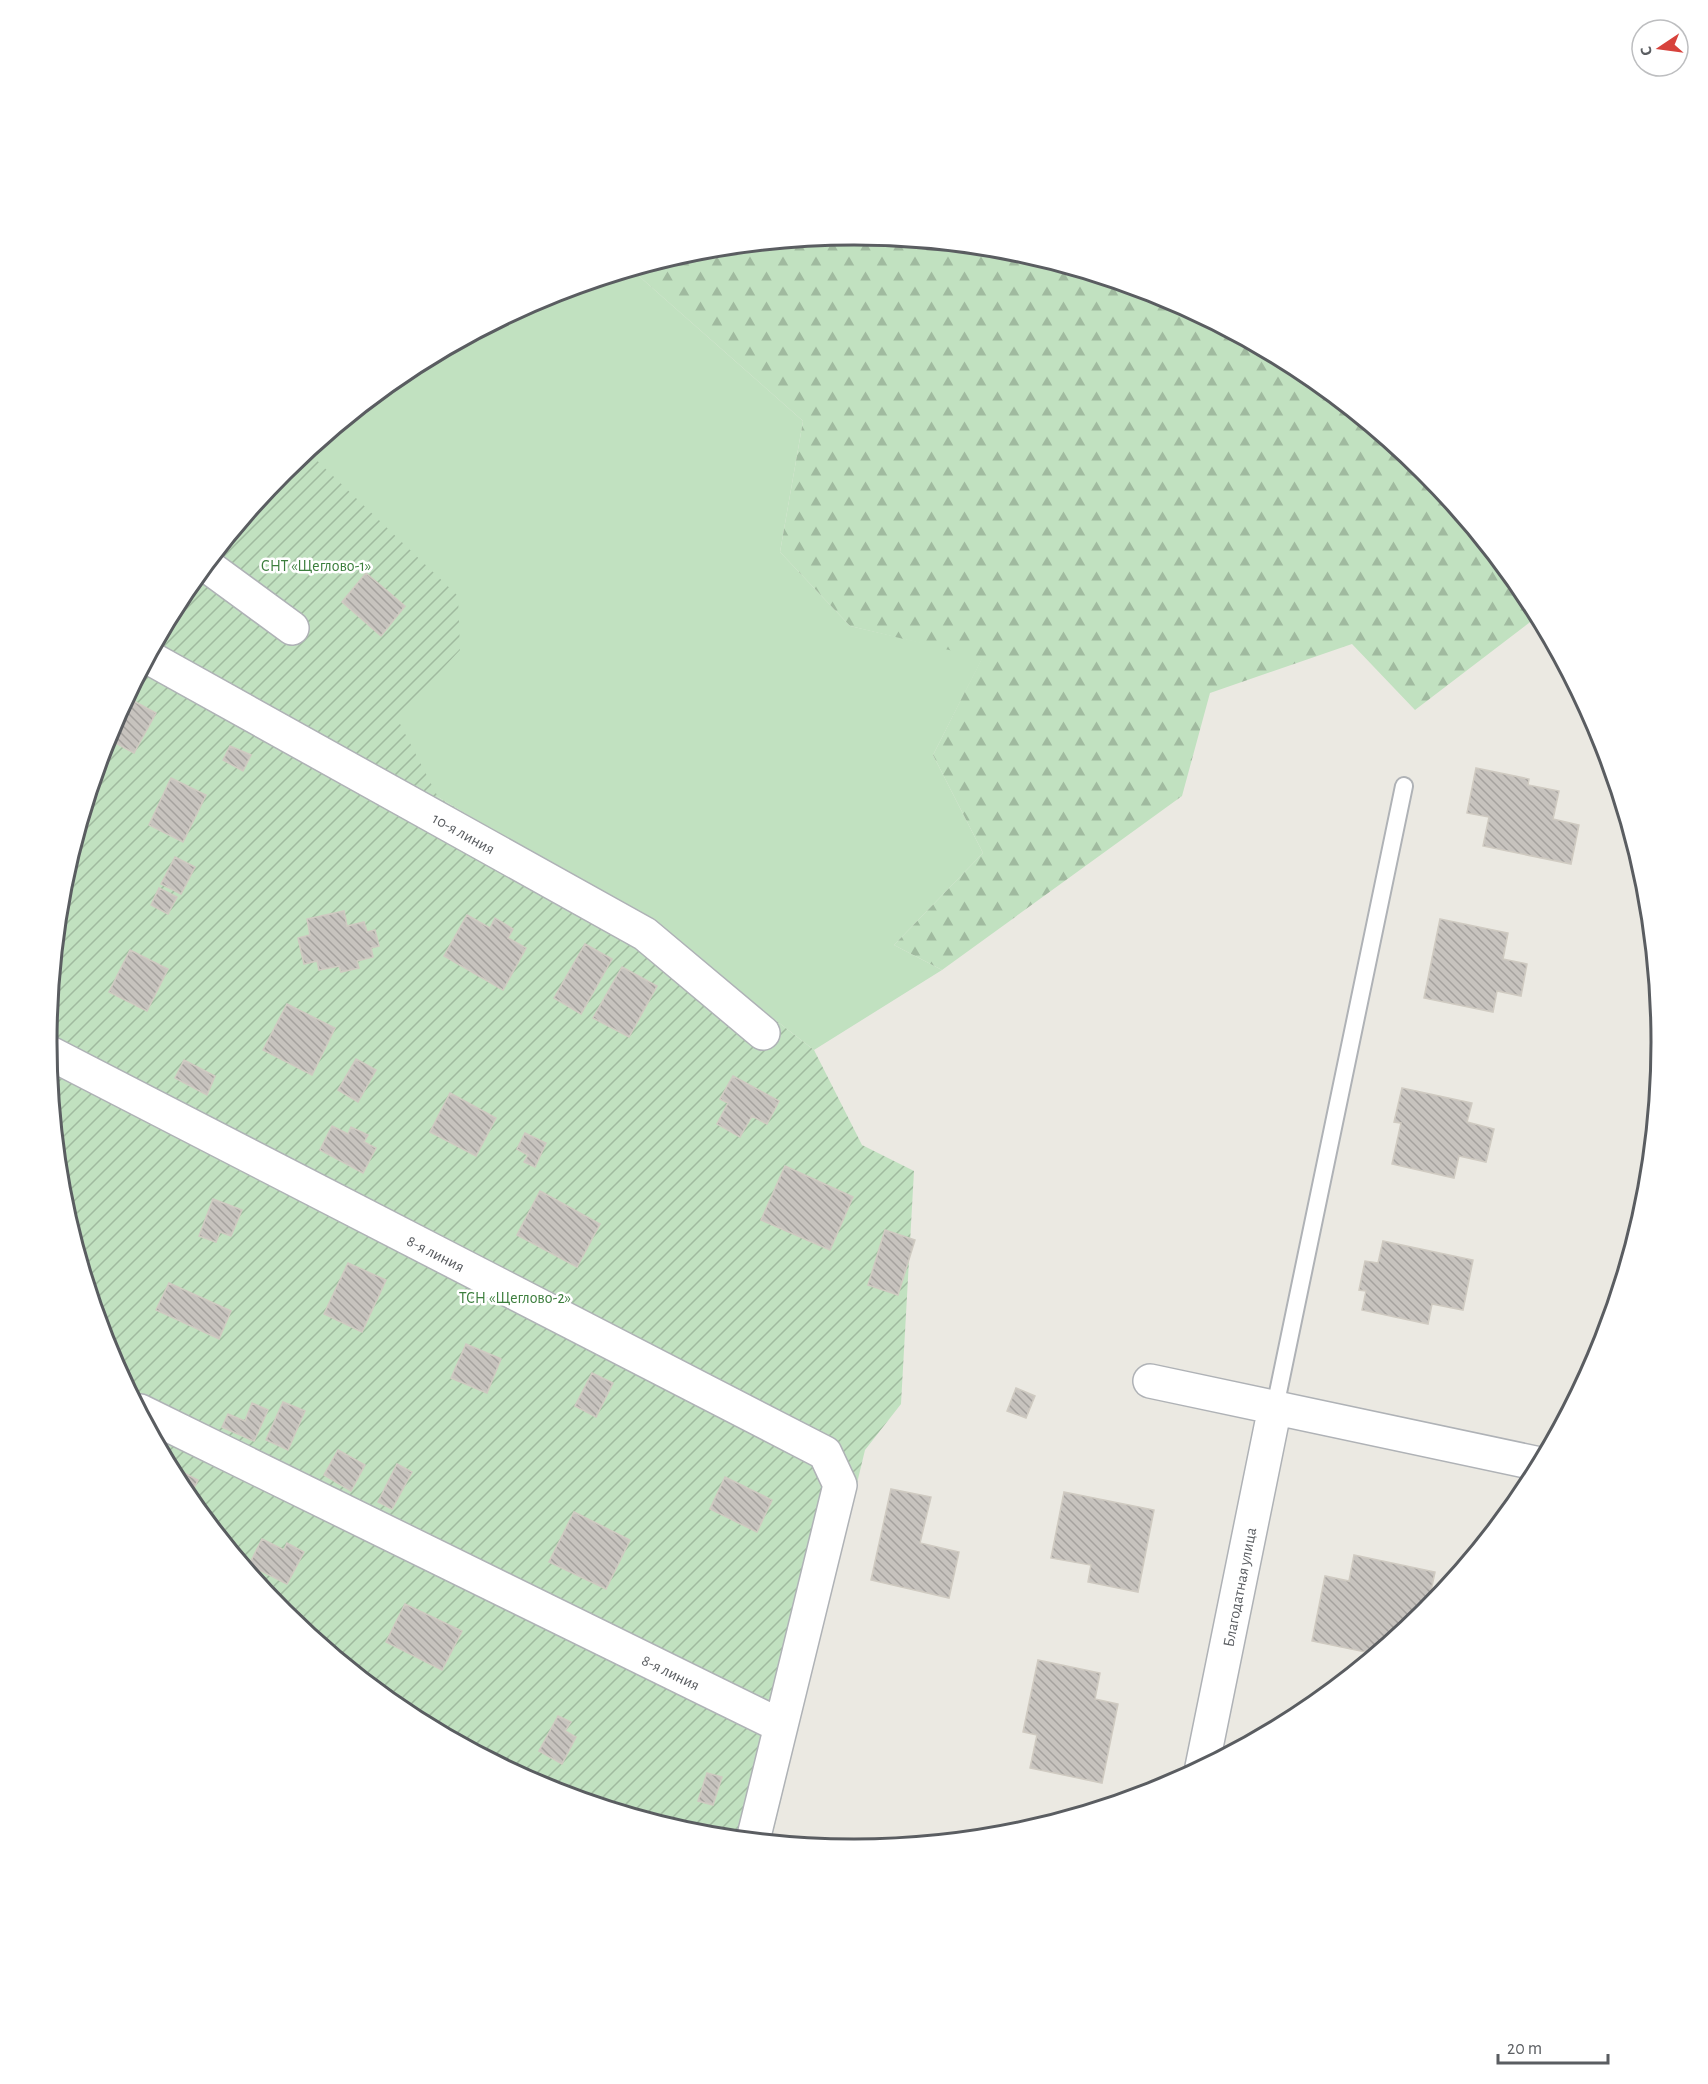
<svg xmlns="http://www.w3.org/2000/svg" width="1708" height="2084" viewBox="0 0 1708 2084" font-family="'Alegreya Sans',sans-serif">
	<style>
		.grass { fill: #c1e1c0 }
		.forest { fill: url(#forest-firs) }
		.garden { fill: url(#garden-furrows) }
		.building { fill: url(#building-back-hatch); stroke: #cfcac1; stroke-width: 1.5 }
		.lines { fill: none; stroke-linecap: round; stroke-linejoin: round }
		.lane-casing { stroke: #afb2b6; stroke-width: 20 }
		.street-casing { stroke: #afb2b6; stroke-width: 36 }
		.lane { stroke: #fff; stroke-width: 16 }
		.street { stroke: #fff; stroke-width: 33 }
		.labels { text-anchor: middle; stroke-width: 5; stroke-linejoin: round; paint-order: stroke }
		.park-label { font-size: 16px; fill: #3c7e3d; stroke: #fff }
		.street-label { font-size: 16px; fill: #5a5d61; stroke: #fff }
		.rim { fill: none; stroke: #5a5d61; stroke-width: 3 }
	</style>
	<defs>
		<pattern id="forest-firs" width="22" height="20" patternUnits="userSpaceOnUse" patternTransform="scale(1.5)"><rect width="22" height="20" fill="#c1e1c0"/><path d="M5 1l3.5 6h-7zM16 11l3.5 6h-7z" fill="#a0ba9f"/></pattern>
		<pattern id="garden-furrows" width="10" height="10" patternUnits="userSpaceOnUse" patternTransform="scale(1.5)"><rect width="10" height="10" fill="#c1e1c0"/><path d="M-1 1l2-2M0 10L10 0M9 11l2-2" fill="none" stroke="#a0ba9f"/></pattern>
		<pattern id="building-back-hatch" width="6" height="6" patternUnits="userSpaceOnUse" patternTransform="scale(1.5)"><rect width="6" height="6" fill="#c7c3be"/><path d="M-1 5l2 2M0 0l6 6M5-1l2 2" fill="none" stroke="#a5a29e"/></pattern>
	</defs>
	<rect width="100%" height="100%" fill="#ebe9e2"/>
	<path class="grass" d="M632 270 803 421 780 552 850 626 983 657 933 755 983 853 894 945 942 970 814 1050 662 932 438 797 333 749 307 451 406 370 545 296Z"/>
	<path class="forest" d="M854 235 1012 250 1163 296 1303 371 1425 471 1526 594 1538 616 1415 710 1352 644 1210 693 1182 796 942 970 894 945 983 853 933 755 982 658 850 626 780 552 803 421 632 270 697 250Z"/>
	<path class="garden" d="M307 451 458 596 460 650 397 718 438 797 662 932 814 1050 862 1145 914 1171 901 1404 865 1450 771 1841 696 1834 545 1788 405 1713 283 1613 182 1490 108 1351 62 1199 47 1042 62 884 108 733 183 593 283 471Z"/>
	<path class="building" d="M366 573 405 606 381 636 342 602Z
		M128 698 156 713 134 753 106 738Z
		M230 746 251 755 243 771 223 760Z
		M1476 768 1529 779 1528 785 1559 791 1553 819 1579 825 1571 864 1483 846 1489 817 1467 813Z
		M171 778 206 795 183 842 149 825Z
		M75 842 82 846 71 865 68 863Z
		M175 857 195 867 181 894 161 884Z
		M159 888 177 897 168 914 151 905Z
		M344 911 347 926 364 922 367 932 375 930 379 946 371 948 373 957 357 961 359 968 341 972 339 966 319 970 317 961 304 964 298 938 310 935 307 919Z
		M467 915 490 928 495 918 513 929 508 938 526 948 503 990 444 956Z
		M1440 919 1508 933 1503 959 1527 964 1521 996 1497 991 1493 1012 1424 998Z
		M585 944 612 959 581 1014 554 998Z
		M130 950 168 969 147 1011 109 992Z
		M622 967 657 986 629 1037 593 1018Z
		M287 1004 335 1028 312 1075 263 1050Z
		M356 1059 376 1070 358 1102 338 1090Z
		M184 1060 215 1076 207 1095 175 1078Z
		M733 1076 779 1101 767 1124 752 1116 740 1137 717 1124 728 1103 720 1099Z
		M1402 1088 1472 1103 1467 1122 1494 1129 1486 1162 1459 1156 1454 1178 1392 1164 1401 1123 1394 1122Z
		M450 1093 496 1118 476 1156 430 1132Z
		M332 1126 348 1134 351 1127 368 1135 364 1142 376 1148 363 1173 320 1150Z
		M525 1133 546 1143 535 1167 524 1162 528 1155 517 1149Z
		M785 1166 853 1197 830 1250 761 1220Z
		M540 1191 600 1224 577 1267 517 1235Z
		M213 1199 242 1210 231 1236 220 1232 216 1242 199 1236Z
		M885 1230 915 1240 898 1295 868 1285Z
		M1383 1241 1473 1260 1463 1310 1432 1304 1428 1324 1362 1310 1366 1291 1359 1290 1365 1261 1378 1263Z
		M348 1263 386 1280 362 1332 324 1314Z
		M169 1283 231 1311 219 1339 156 1310Z
		M466 1344 501 1359 487 1393 451 1378Z
		M592 1373 613 1383 596 1417 575 1406Z
		M1016 1388 1035 1396 1026 1418 1007 1411Z
		M283 1402 305 1411 288 1450 266 1440Z
		M252 1403 268 1410 254 1441 222 1427 228 1414 245 1421Z
		M338 1450 365 1465 351 1491 324 1475Z
		M397 1464 412 1472 392 1509 378 1502Z
		M178 1470 198 1480 189 1498 175 1476Z
		M725 1477 772 1500 757 1532 710 1509Z
		M891 1489 931 1497 920 1543 959 1552 949 1598 871 1580Z
		M1064 1492 1154 1510 1138 1592 1088 1582 1091 1565 1051 1558Z
		M574 1512 630 1540 606 1589 549 1562Z
		M262 1539 284 1550 287 1543 304 1552 287 1584 249 1565Z
		M1354 1555 1435 1572 1427 1610 1375 1654 1312 1641 1325 1576 1349 1581Z
		M405 1604 462 1631 442 1670 386 1642Z
		M1038 1660 1100 1673 1095 1699 1118 1704 1102 1783 1030 1768 1037 1735 1023 1732Z
		M558 1716 571 1722 565 1731 576 1737 562 1764 539 1751Z
		M707 1773 722 1777 713 1805 698 1801Z"/>
	<g class="lines">
		<defs>
			<path id="lane" d="M1275 1407 1404 786"/>
			<path id="street" d="M206 565 292 628
				M148 657 645 934 763 1033
				M48 1052 825 1453 840 1485 753 1840
				M1150 1381 1540 1464
				M140 1411 781 1726
				M1202 1767 1275 1407"/>
		</defs>
		<use href="#lane" class="lane-casing"/>
		<use href="#street" class="street-casing"/>
		<use href="#lane" class="lane"/>
		<use href="#street" class="street"/>
	</g>
	<g class="labels">
		<g class="park-label">
			<text x="316" y="571">СНТ «Щеглово-1»</text>
			<text x="515" y="1303">ТСН «Щеглово-2»</text>
		</g>
		<g class="street-label">
			<text transform="translate(464 833) rotate(29)" y="6">10-я линия</text>
			<text transform="translate(436 1253) rotate(27)" y="6">8-я линия</text>
			<text transform="translate(1239 1587) rotate(-79)" y="6">Благодатная улица</text>
			<text transform="translate(671 1672) rotate(26)" y="6">8-я линия</text>
		</g>
	</g>
	<path d="M0 0H1708V2084H0ZM57 1042a797 797 0 1 1 1594 0a797 797 0 1 1-1594 0Z" fill="#fff" fill-rule="evenodd"/>
	<path class="rim" d="M57 1042a797 797 0 1 1 1594 0a797 797 0 1 1-1594 0Z"/>
	<g transform="translate(1660 48) rotate(257)"><circle r="28" fill="#ffffff" stroke="#bdbec0" stroke-width="1.5"/>
	<path d="M0-4.5L10 22L0 15L-10 22Z" fill="#d7423c"/>
	<text y="-9" font-size="16" font-weight="bold" text-anchor="middle" fill="#5a5d61">С</text>
	</g>
	<path d="M1498 2054v9h110v-9" fill="none" stroke="#5a5d61" stroke-width="3"/>
	<text x="1507" y="2054" font-size="18" fill="#5a5d61" stroke="#ffffff" stroke-width="4.5" paint-order="stroke">20 m</text>
</svg>
